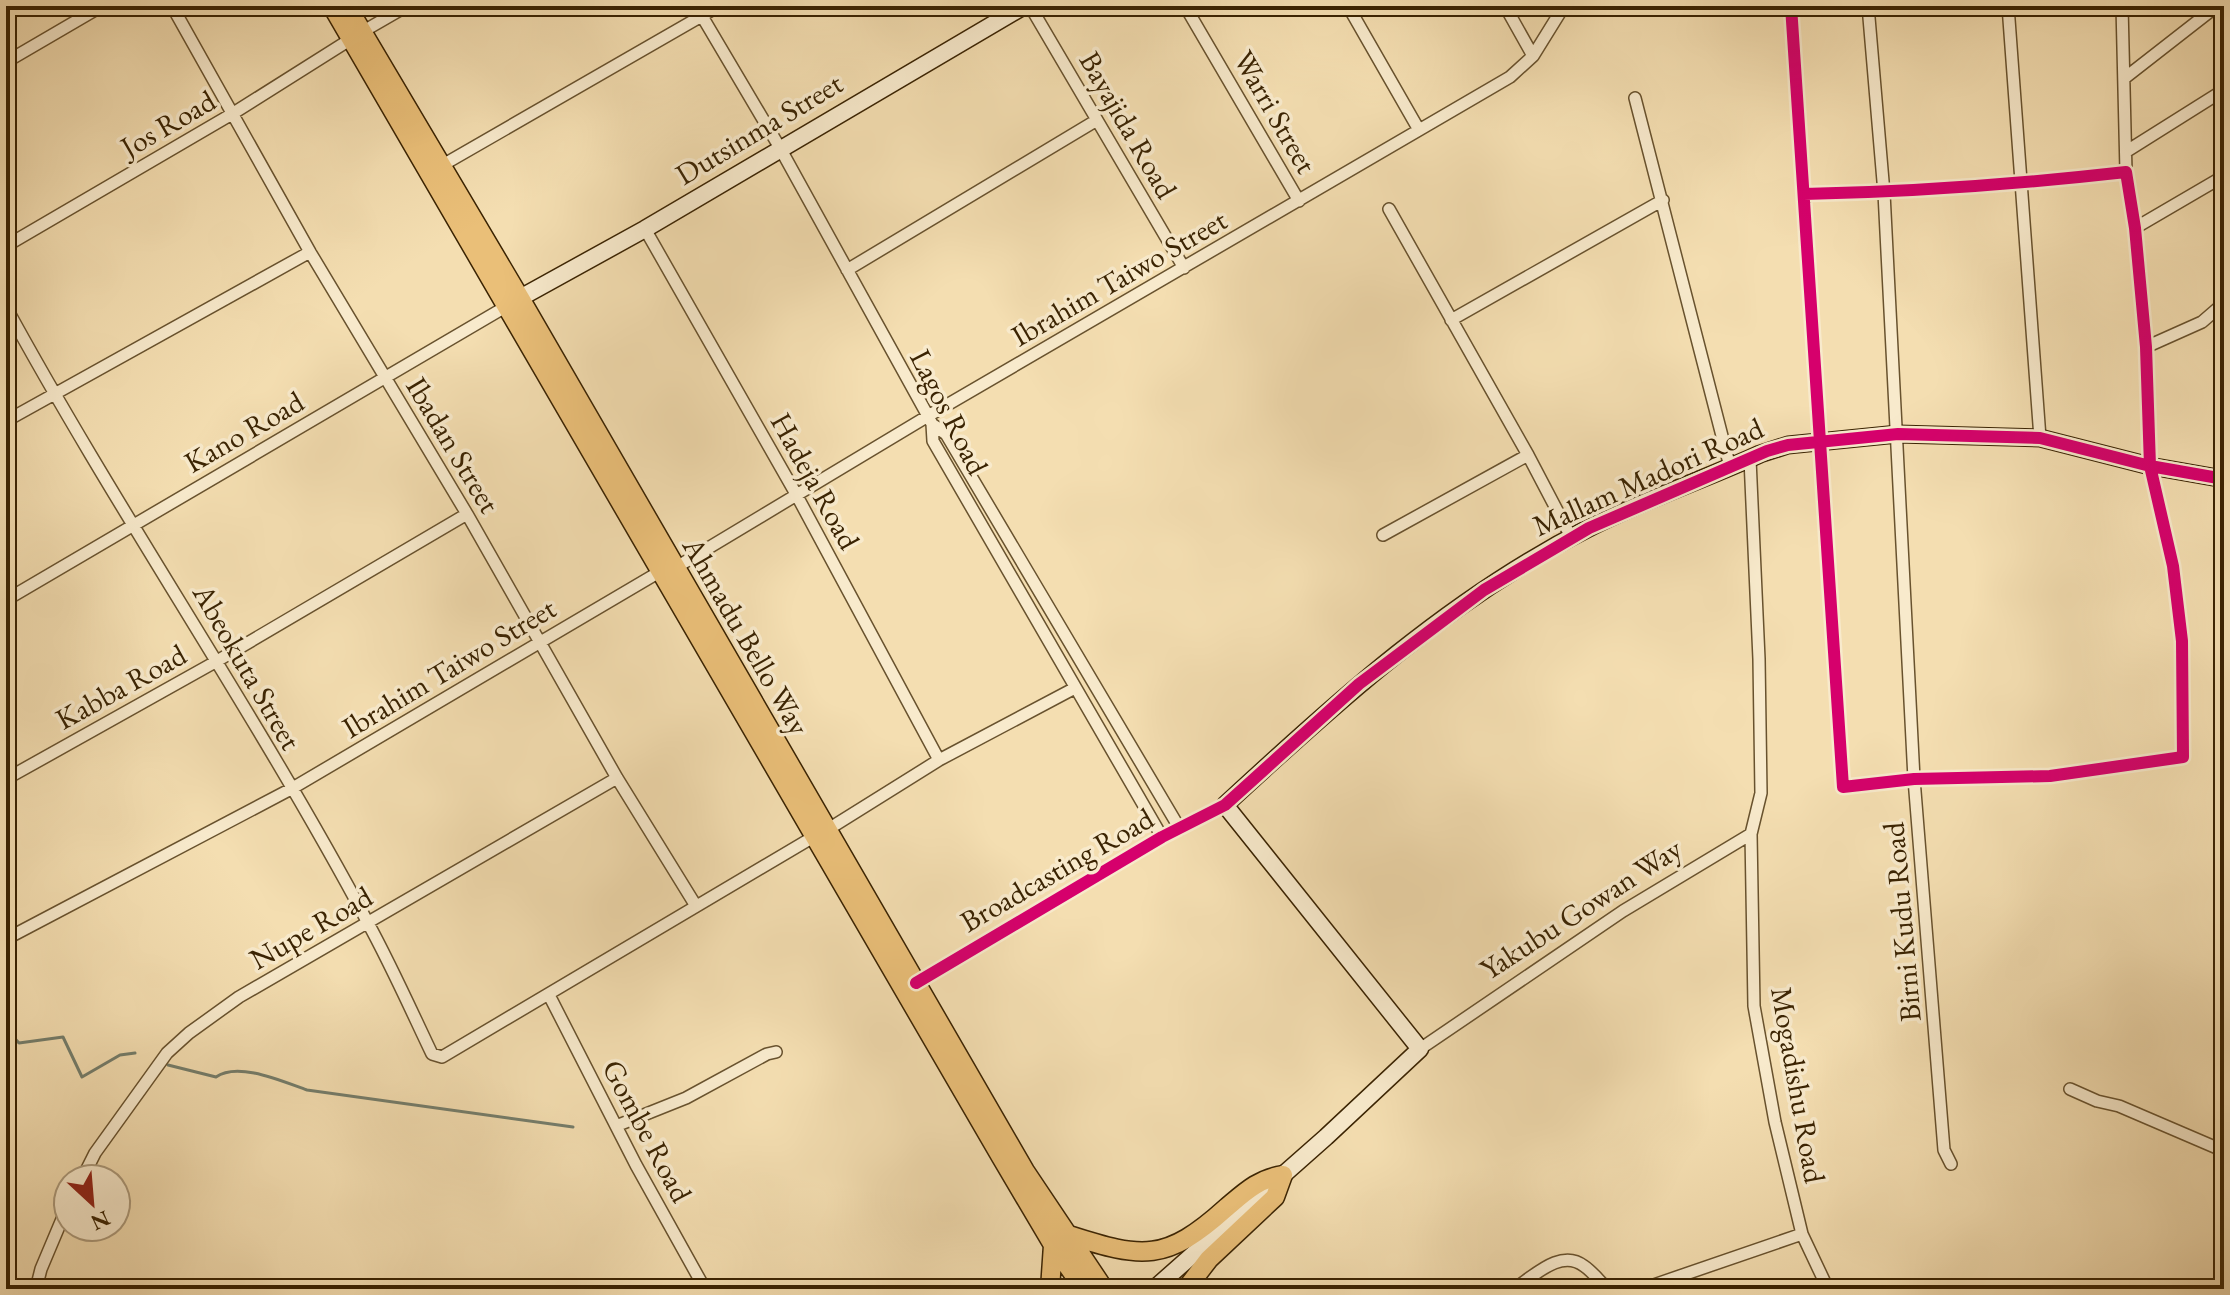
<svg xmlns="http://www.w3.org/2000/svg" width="2230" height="1295" viewBox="0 0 2230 1295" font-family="'EB Garamond',serif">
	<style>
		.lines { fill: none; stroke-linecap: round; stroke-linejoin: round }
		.stream { stroke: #757e6c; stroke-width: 3 }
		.street-casing { stroke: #68522e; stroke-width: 14 }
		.secondary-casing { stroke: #3a2302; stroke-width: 19 }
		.primary-casing { stroke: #3a2302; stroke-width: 21 }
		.street { stroke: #f8eacc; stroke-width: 11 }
		.secondary { stroke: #f8eacc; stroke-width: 16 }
		.primary { stroke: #eabf78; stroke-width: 18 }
		.cycleway-casing { stroke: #f8eacc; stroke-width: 17 }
		.cycleway { stroke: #d6006c; stroke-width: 12 }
		.labels { text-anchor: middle; stroke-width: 7; stroke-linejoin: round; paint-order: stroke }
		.street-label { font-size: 30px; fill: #3a2302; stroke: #f8eacc }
	</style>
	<rect width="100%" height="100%" fill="#f4deb1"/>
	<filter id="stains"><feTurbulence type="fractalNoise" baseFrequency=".0025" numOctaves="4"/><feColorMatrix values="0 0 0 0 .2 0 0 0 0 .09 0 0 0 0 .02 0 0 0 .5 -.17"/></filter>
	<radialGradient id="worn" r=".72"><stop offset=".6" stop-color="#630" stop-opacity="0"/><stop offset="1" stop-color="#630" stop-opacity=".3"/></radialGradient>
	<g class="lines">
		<path class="stream" d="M6 1029 19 1043 63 1037 82 1077 120 1055 135 1053
			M168 1065 216 1077C238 1061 284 1082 307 1090L573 1127"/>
		<defs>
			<path id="street" d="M172 6 310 252 467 514 617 778 696 906
				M696 6 780 148 928 416 932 424 933 441 1162 837
				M1030 6 1184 268
				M1185 6 1299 201
				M1348 6 1419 130
				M1505 6 1533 56
				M1791 6 1843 787 1914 779 2050 776 2183 757 2182 641 2173 566 2150 466 2146 347 2135 228 2126 172C2019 184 1912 192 1804 194
				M1868 6 1884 193 1914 779 1944 1150 1951 1164
				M2008 6 2040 438
				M2122 6 2126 172
				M362 32 407 6
				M6 62 102 6
				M2126 77 2217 6
				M1635 98 1730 467
				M2127 151 2224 90
				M441 166 719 6
				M1389 209 1528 455 1571 537
				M2135 228 2224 176
				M645 229 796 494 939 760
				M6 246 232 114 351 39
				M847 270 1097 120
				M6 307C120 516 256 713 368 923 391 965 411 1010 432 1054L442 1057 815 836
				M1451 320 1663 200
				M2146 347 2202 322 2224 303
				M6 421 310 252
				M932 424 946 434 1180 829
				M1383 535 1528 455
				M675 568 928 416 1510 77 1533 56 1564 6
				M6 600 507 306
				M6 779 217 661 467 514
				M827 830 939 760 1075 688
				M1751 834 1754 1006 1775 1122 1802 1234 1828 1289
				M6 939 291 789 661 571
				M916 983 1162 837 1225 805
				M549 995 636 1165 705 1289
				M1420 1049 1623 911 1751 834 1761 793 1759 659 1750 459
				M2070 1089 2097 1101 2119 1106 2224 1151
				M616 1126 686 1098 767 1054 776 1052
				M82 1179 95 1153 167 1053 189 1033 239 997 617 778
				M36 1289 41 1269 68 1205
				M1514 1289C1534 1276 1561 1248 1584 1266 1593 1272 1600 1282 1608 1289
				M1642 1289 1802 1234"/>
			<path id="secondary" d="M520 298 645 229 1024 6
				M1154 1289 1326 1137 1420 1049 1225 805C1336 702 1451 598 1587 529 1643 500 1703 480 1760 454L1788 445 1898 434 2040 438 2150 466 2224 479"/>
			<path id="primary" d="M332 6 1001 1157 1053 1245 1084 1289
				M347 6 520 298 1025 1171 1104 1289
				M1069 1235C1143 1259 1166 1262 1226 1208 1245 1192 1258 1179 1283 1175
				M1050 1289 1053 1245
				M1186 1289 1209 1259 1275 1197 1283 1175"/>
		</defs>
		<use href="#street" class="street-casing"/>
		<use href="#secondary" class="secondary-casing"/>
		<use href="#primary" class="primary-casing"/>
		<use href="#street" class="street"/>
		<use href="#secondary" class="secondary"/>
		<use href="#primary" class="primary"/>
		<defs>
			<path id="cycleway" d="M1791 6 1843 787 1914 779 2050 776 2183 757 2182 641 2173 566 2150 466 2146 347 2135 228 2126 172C2019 184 1912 192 1804 194
				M916 983 1162 837 1225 805 1359 684 1484 590 1589 528 1767 451 1788 445 1898 434 2040 438 2150 466 2224 479"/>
		</defs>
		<use href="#cycleway" class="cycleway-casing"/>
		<use href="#cycleway" class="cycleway"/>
	</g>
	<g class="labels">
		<g class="street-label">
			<text transform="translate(1275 112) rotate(60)" y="10">Warri Street</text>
			<text transform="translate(168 124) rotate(-30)" y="10">Jos Road</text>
			<text transform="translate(1128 125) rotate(60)" y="10">Bayajida Road</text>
			<text transform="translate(759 129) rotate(-31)" y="10">Dutsinma Street</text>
			<text transform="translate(1119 278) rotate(-30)" y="10">Ibrahim Taiwo Street</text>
			<text transform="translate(949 412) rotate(63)" y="10">Lagos Road</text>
			<text transform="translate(244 432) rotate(-30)" y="10">Kano Road</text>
			<text transform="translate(453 445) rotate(59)" y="10">Ibadan Street</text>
			<text transform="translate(1648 477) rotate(-24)" y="10">Mallam Madori Road</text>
			<text transform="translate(815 481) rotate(61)" y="10">Hadeja Road</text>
			<text transform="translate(746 636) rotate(60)" y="10">Ahmadu Bello Way</text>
			<text transform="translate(247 667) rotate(60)" y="10">Abeokuta Street</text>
			<text transform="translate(449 668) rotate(-31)" y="10">Ibrahim Taiwo Street</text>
			<text transform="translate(121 687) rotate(-29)" y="10">Kabba Road</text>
			<text transform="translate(1057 870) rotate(-30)" y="10">Broadcasting Road</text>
			<text transform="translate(1581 909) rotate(-33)" y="10">Yakubu Gowan Way</text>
			<text transform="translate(1902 922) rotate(-95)" y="10">Birni Kudu Road</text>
			<text transform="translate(311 928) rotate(-30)" y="10">Nupe Road</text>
			<text transform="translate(1798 1085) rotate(80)" y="10">Mogadishu Road</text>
			<text transform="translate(647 1131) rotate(62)" y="10">Gombe Road</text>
		</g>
	</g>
	<rect width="2230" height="1295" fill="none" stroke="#f4deb1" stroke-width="32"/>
	<rect x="8" y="8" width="2214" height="1279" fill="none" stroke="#3a2302" stroke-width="4"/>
	<rect x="16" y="16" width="2198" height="1263" fill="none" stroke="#3a2302" stroke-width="2"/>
	<g transform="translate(92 1203) rotate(154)"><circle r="38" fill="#f8eacc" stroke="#ac9a7b" stroke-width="2"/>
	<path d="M0-6L14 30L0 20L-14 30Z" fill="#8f2418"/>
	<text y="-12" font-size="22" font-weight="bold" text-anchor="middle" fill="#3a2302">N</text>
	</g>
	<rect width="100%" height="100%" filter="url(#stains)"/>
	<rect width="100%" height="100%" fill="url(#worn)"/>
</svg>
